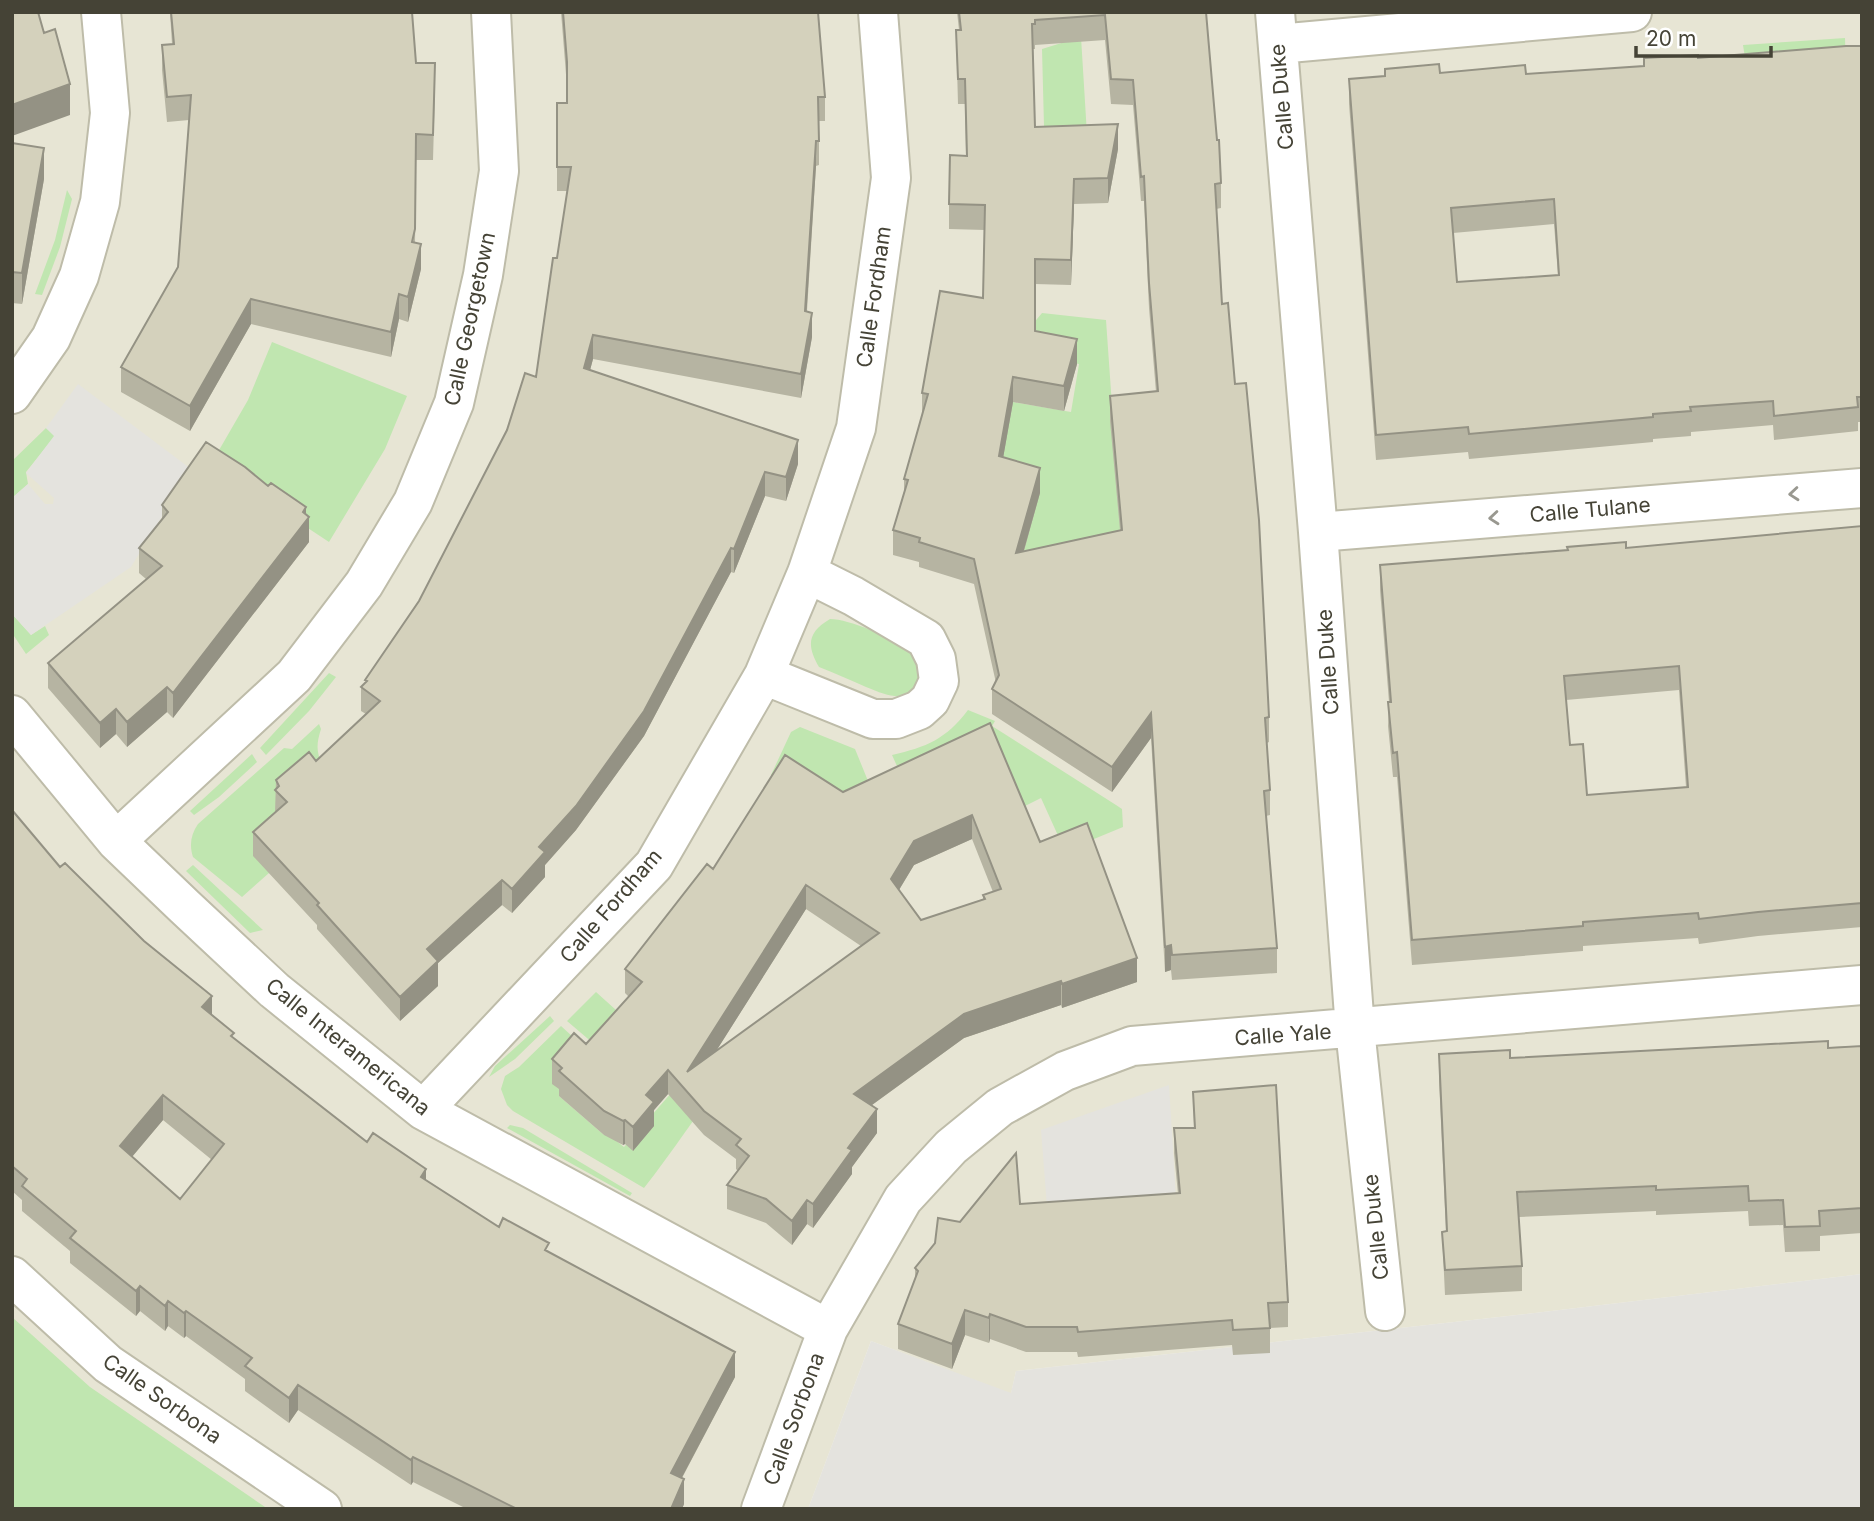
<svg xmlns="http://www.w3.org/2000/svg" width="1874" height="1521" viewBox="0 0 1874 1521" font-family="Inter,sans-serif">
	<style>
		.residential { fill: #e7e5d4 }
		.green { fill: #c0e6b0 }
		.parking { fill: #e4e3de }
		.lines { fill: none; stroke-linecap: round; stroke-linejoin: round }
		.minor-casing { stroke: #bebca9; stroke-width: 42 }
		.minor { stroke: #fff; stroke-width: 38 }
		.wall { fill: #b6b4a2; fill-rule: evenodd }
		.shaded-wall { fill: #949284 }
		.building { fill: #d4d1bc; stroke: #949284; stroke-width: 2; fill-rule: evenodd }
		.oneway { stroke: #999890 }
		.labels { text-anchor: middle; stroke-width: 5; stroke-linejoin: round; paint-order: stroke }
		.street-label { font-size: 21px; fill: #454336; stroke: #fff }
	</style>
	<rect width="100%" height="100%" fill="#f3f2e6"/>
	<path class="residential" d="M12 12H1862V1274L1517 1315 1016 1371 1011 1394 871 1341 808 1509H228L12 1344Z"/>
	<path class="green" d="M1081 37 1089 167 1045 165 1042 49Z
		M1845 38 1846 71 1748 77 1743 45Z
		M67 190 72 199 60 247 42 295 35 294 55 240Z
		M1042 313 1106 320 1122 548 1019 569 979 457 1013 402 1071 412 1079 364 1023 354 1027 331Z
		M272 342 407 396 385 449 329 542 211 464 248 400Z
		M46 428 55 436 26 472 28 484 12 498V461Z
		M12 614 31 635 45 626 49 635 26 654 12 633Z
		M830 619C849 619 894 638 909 651 914 654 917 660 920 664 917 706 895 699 866 687 850 680 835 673 819 667 806 645 808 632 830 619Z
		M329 673 336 677 309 711 266 755 260 748Z
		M968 710 995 721 992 726 1116 805 1122 809 1123 827 1065 851 1041 798 1023 807 906 786 892 755C927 747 946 739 968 710Z
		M319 724 321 729C316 745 316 753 324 768L269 873 242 897 193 857C189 845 191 834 198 824L284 748 292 749Z
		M800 727 855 749 888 830 771 775 791 732Z
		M252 754 257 762 219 797 194 815 190 811Z
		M193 865 263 930 250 933 186 871Z
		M596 992 616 1010 619 1017 594 1044 567 1021Z
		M550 1016 554 1021 515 1059 489 1077 495 1066Z
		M561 1026 585 1048 559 1096 604 1135H609L624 1147 700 1060 725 1077C697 1114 673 1151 644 1188L513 1111 507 1105 501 1089 505 1076 519 1067Z
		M510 1125 523 1128 632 1193 630 1196 507 1128Z
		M12 1317 90 1387 268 1509H12Z"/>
	<path class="parking" d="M78 384 191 469 131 567 31 635 12 614V498L28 484 45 504H53L54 498 26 473 54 436 46 428Z
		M1169 1085 1176 1199 1047 1207 1041 1130Z
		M1862 1274V1509H808L871 1341 1011 1393 1016 1371 1517 1315Z"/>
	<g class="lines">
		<defs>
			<path id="minor" d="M1275 12 1318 532 1355 1029 1385 1311
				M1278 44 1632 12
				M12 394 51 338 79 276 100 202 110 113 101 12
				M1318 532 1862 488
				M764 675 873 719H896L919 710 930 700 939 681 936 659 926 639 853 596 807 573
				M12 715 116 841 185 907 274 990 423 1110 828 1329
				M116 841 294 676 364 584 413 502 454 403 483 275 499 171 491 12
				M423 1110 654 865 764 675 807 573 856 428 891 178 878 12
				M12 1276 108 1364 322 1509
				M761 1509 828 1329 903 1199 951 1147 1000 1107 1065 1071 1132 1046 1862 985"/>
		</defs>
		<use href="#minor" class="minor-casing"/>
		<use href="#minor" class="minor"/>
	</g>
	<path class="wall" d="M170 12H412L416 63 435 88 433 160H416L415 243 421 269 408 322 399 319 391 357 251 324 190 431 121 392V367L178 267 189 120 167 122 162 70V45L172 44Z
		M561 12H818L825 97V121H819V165L816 166 807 311 812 337 801 398 593 359 590 370 798 464 786 501 765 496 734 573 731 572 644 736 576 830 545 865V877L512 913 502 905 438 963V986L400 1021 317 929V925L253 856V832L275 813 276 780 316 761 366 714 361 711V687L365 684V680L419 601 536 377 557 258 567 191H557V103H567V87Z
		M957 12H1206L1221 183V208L1216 209 1222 304 1235 384 1269 717V742L1267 743 1270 790V815L1266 816 1277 948V973L1172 980 1171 970 1165 972 1151 738 1112 792 992 714V689L996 683 974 584 919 567V562L893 555V530L904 492V479L922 416V393L983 298 985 230 949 229V204L966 156 965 104H958L956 30H959ZM1105 40 1111 104 1133 105 1141 201H1144L1149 308 1156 392 1110 396V421L1120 530 1024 551 1040 493 1003 458 1013 402 1064 411 1077 364 1035 331V284L1071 285 1074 204 1108 203 1118 149 1035 127 1033 49H1035V45Z
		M1862 46V422H1858V431L1774 440 1773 425 1691 432V436L1653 439V442L1469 459 1468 452 1376 460 1349 104V79L1440 73 1526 74 1644 66 1698 58ZM1554 224 1558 275 1457 282 1453 233Z
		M12 143 44 179 22 304 12 303Z
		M268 486 306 514 309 542 173 718 167 712 127 747 116 734 100 748 48 688V663L146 579 139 573V548L162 520V505Z
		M1862 526V927L1758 936 1699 944 1698 938 1583 946V951L1412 965 1397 777H1393L1388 726 1389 702 1380 590V565L1626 548ZM1679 690 1686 787 1587 795 1570 745 1566 700Z
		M990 723 1040 842 1137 982 1062 1008 1061 1005 964 1038 872 1105 877 1133 852 1167V1174L813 1228 807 1224 792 1245 766 1223 727 1209V1185L738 1171 736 1169V1159L704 1135 668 1094 654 1110V1126L633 1151 625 1144 623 1145 604 1135 559 1096V1089L552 1084V1059L586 1044 629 997 625 993V969L713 869 843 792ZM972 839 993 892 983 895V899L921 920 899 890 914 865ZM806 909 861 946 716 1051Z
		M12 810 60 867 212 1015 234 1039 367 1142 499 1227 549 1252 735 1377 682 1478 684 1504 682 1509H467L413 1482 411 1485 298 1410 289 1423 245 1391V1379L186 1336 184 1338 168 1326 165 1331 140 1311 136 1316 70 1263V1251L22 1211V1200L12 1191ZM163 1120 212 1160 180 1199 132 1157Z
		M1862 1046V1233L1820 1236V1251L1785 1252 1783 1225 1749 1226 1748 1211 1656 1215V1211L1519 1217 1522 1266V1291L1445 1295 1442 1232H1446L1439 1079V1054L1510 1058Z
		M1193 1092 1288 1302V1327L1270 1328V1353L1233 1355 1232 1345 1078 1357 1077 1352H1026L990 1339 989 1343 965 1335 952 1369 898 1349V1324L915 1280V1268L960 1222 1020 1204 1178 1194 1174 1153V1128H1194Z"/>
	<path class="shaded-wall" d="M70 84V115L12 136V105Z
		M1118 124V149L1108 203V178Z
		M816 141V166L805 335V311Z
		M44 148V179L22 304V273Z
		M1074 179V204L1071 285V260Z
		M421 244V269L408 322V297Z
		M399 294V319L391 357V332Z
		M251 299V324L190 431V406Z
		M812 313V337L801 398V374Z
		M593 335V359L584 393V368Z
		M1077 339V364L1064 411V386Z
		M1013 377V402L999 481V456Z
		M798 440V464L786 501V477Z
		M1040 468V493L1016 578V553Z
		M765 472V496L734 573V549Z
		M306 507V521L309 517V542L173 718V693Z
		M731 548V572L644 736 576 830 545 865V877L512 913V889Z
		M167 687V712L127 747V722Z
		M116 709V734L100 748V723Z
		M1151 713V738L1112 792V767Z
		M972 815V839L914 865 891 903V879L914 841Z
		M502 880V905L438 963V986L400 1021V997L427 949Z
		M806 885V909L689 1094 687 1072Z
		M1171 945V970L1165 972V947Z
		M1137 958V982L1062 1008V984Z
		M1061 981V1005L964 1038 854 1118V1094L964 1014Z
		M212 996V1021L202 1007Z
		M668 1070V1094L654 1110V1126L633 1151V1127L646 1095Z
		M163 1095V1120L120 1171V1146Z
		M877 1109V1133L852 1167V1174L813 1228V1204L848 1148Z
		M625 1120V1144L623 1145V1121Z
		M426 1169V1194L421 1177Z
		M807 1200V1224L792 1245V1221Z
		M140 1286V1311L136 1316V1291Z
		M168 1301V1326L165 1331V1306Z
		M965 1310V1335L952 1369V1344Z
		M186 1311V1336L184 1338V1313Z
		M990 1314V1339L989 1343V1318Z
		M735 1352V1377L671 1498V1473Z
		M298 1385V1410L289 1423V1398Z
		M413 1457V1482L411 1485V1460Z
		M684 1479V1504L682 1509H671Z"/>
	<path class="building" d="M12 12H38L44 33 55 29 70 84 12 105Z
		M171 12H412L416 63H435L433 135 416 134 415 229 412 242 421 244 408 297 399 294 391 332 251 299 190 406 121 367 178 267 191 95 167 97 162 45 174 44Z
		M563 12H818L825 97H818L819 141H816L805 311 812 313 801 374 593 335 584 368 798 440 786 477 765 472 734 549 731 548 644 711 576 806 539 847 545 852 512 889 502 880 427 949 438 961 400 997 317 905 319 903 253 832 287 802 275 790 279 786 276 780 309 752 316 761 380 701 361 687 367 681 365 680 419 601 507 430 525 373 536 377 553 258H557L571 167H557V103H567V62Z
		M959 12H1206L1217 140H1219L1221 183 1215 184 1222 304 1228 303 1235 384 1246 383 1259 520 1269 717 1265 718 1270 790 1264 791 1277 948 1172 955 1171 945 1165 947 1151 713 1112 767 992 689 999 675 974 559 919 542 920 538 893 530 908 480 904 479 928 394 922 393 940 291 983 298 985 205 949 204 950 155 967 156 965 79H958L956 30H961ZM1105 15 1111 79 1133 80 1141 177 1144 176 1149 283 1158 391 1110 396 1122 530 1016 553 1040 468 999 456 1013 377 1064 386 1077 339 1035 331V259L1071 260 1074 179 1108 178 1118 124 1035 127 1032 24H1035V20Z
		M1846 46H1862V397H1857L1858 407 1774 416 1773 401 1690 407 1691 411 1653 414V417L1469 434 1468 427 1376 435 1349 79 1385 76V69L1439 64 1440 73 1525 65 1526 74 1644 66V58L1698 55V58ZM1554 199 1559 275 1457 282 1451 208Z
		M12 143 44 148 22 273 12 272Z
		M206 442 245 467 268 486 271 483 306 507 303 512 309 517 173 693 167 687 127 722 116 709 100 723 48 663 162 566 139 548 168 512 162 505Z
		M1862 526V903L1758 912 1699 919 1698 913 1583 922V926L1412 940 1397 752 1393 753 1388 702H1391L1380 565 1568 550 1567 547 1626 542V548ZM1679 666 1688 787 1587 795 1583 744 1570 745 1564 676Z
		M990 723 1040 842 1087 823 1137 958 1062 984 1061 981 964 1014 854 1094 877 1109 848 1148 852 1150 813 1204 807 1200 792 1221 766 1199 727 1185 749 1156 736 1145 741 1139 704 1111 668 1070 646 1095 654 1102 633 1127 625 1120 623 1121 604 1111 559 1071 562 1068 552 1059 574 1033 586 1044 642 982 625 969 707 864 713 869 785 755 843 792ZM972 815 1001 889 983 895 985 899 921 920 891 879 914 841ZM806 885 879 933 687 1072Z
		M12 810 60 867 65 863 144 941 212 996 202 1007 234 1033 231 1036 367 1142 373 1133 426 1169 421 1177 499 1227 503 1218 549 1243 545 1250 735 1352 671 1473 684 1479 671 1509H517L413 1457 411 1460 298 1385 289 1398 245 1366 252 1358 186 1311 184 1313 168 1301 165 1306 140 1286 136 1291 70 1238 76 1231 22 1186 27 1179 12 1166ZM163 1095 224 1144 180 1199 120 1146Z
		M1828 1041V1048L1862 1046V1208L1819 1211 1820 1226 1785 1227 1783 1200 1749 1201 1748 1186 1656 1190V1186L1517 1192 1522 1266 1445 1270 1442 1232 1447 1231 1439 1054 1510 1050V1058Z
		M1276 1085 1288 1302 1268 1303 1270 1328 1233 1330 1232 1320 1078 1332 1077 1327H1026L990 1314 989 1318 965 1310 952 1344 898 1324 918 1271 915 1268 935 1243 938 1218 960 1222 1016 1153 1020 1204 1180 1193 1174 1128H1195L1193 1092Z"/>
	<defs><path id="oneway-chevron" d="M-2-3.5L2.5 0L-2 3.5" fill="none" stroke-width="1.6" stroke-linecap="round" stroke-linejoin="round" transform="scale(1.75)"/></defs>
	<g class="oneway">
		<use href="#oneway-chevron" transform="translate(1794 494) rotate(175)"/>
		<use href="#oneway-chevron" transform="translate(1494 518) rotate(175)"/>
	</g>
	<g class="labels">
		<g class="street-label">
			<text transform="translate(1282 97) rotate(-95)" y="7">Calle Duke</text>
			<text transform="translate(874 297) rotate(-82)" y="7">Calle Fordham</text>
			<text transform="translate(470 319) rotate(-78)" y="7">Calle Georgetown</text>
			<text transform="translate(1590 510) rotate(-5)" y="7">Calle Tulane</text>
			<text transform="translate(1328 662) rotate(-94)" y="7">Calle Duke</text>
			<text transform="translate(611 906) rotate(-49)" y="7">Calle Fordham</text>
			<text transform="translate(1283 1035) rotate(-4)" y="7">Calle Yale</text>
			<text transform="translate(348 1047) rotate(39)" y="7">Calle Interamericana</text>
			<text transform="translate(1376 1227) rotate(-96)" y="7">Calle Duke</text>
			<text transform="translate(162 1399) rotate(35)" y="7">Calle Sorbona</text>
			<text transform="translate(794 1419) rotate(-70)" y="7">Calle Sorbona</text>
		</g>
	</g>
	<rect width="1874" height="1521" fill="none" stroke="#454336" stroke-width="28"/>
	<path d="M1636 46v10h135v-10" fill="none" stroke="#454336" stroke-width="3.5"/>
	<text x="1646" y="46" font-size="21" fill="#454336" stroke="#ffffff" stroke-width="5" paint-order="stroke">20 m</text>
</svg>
